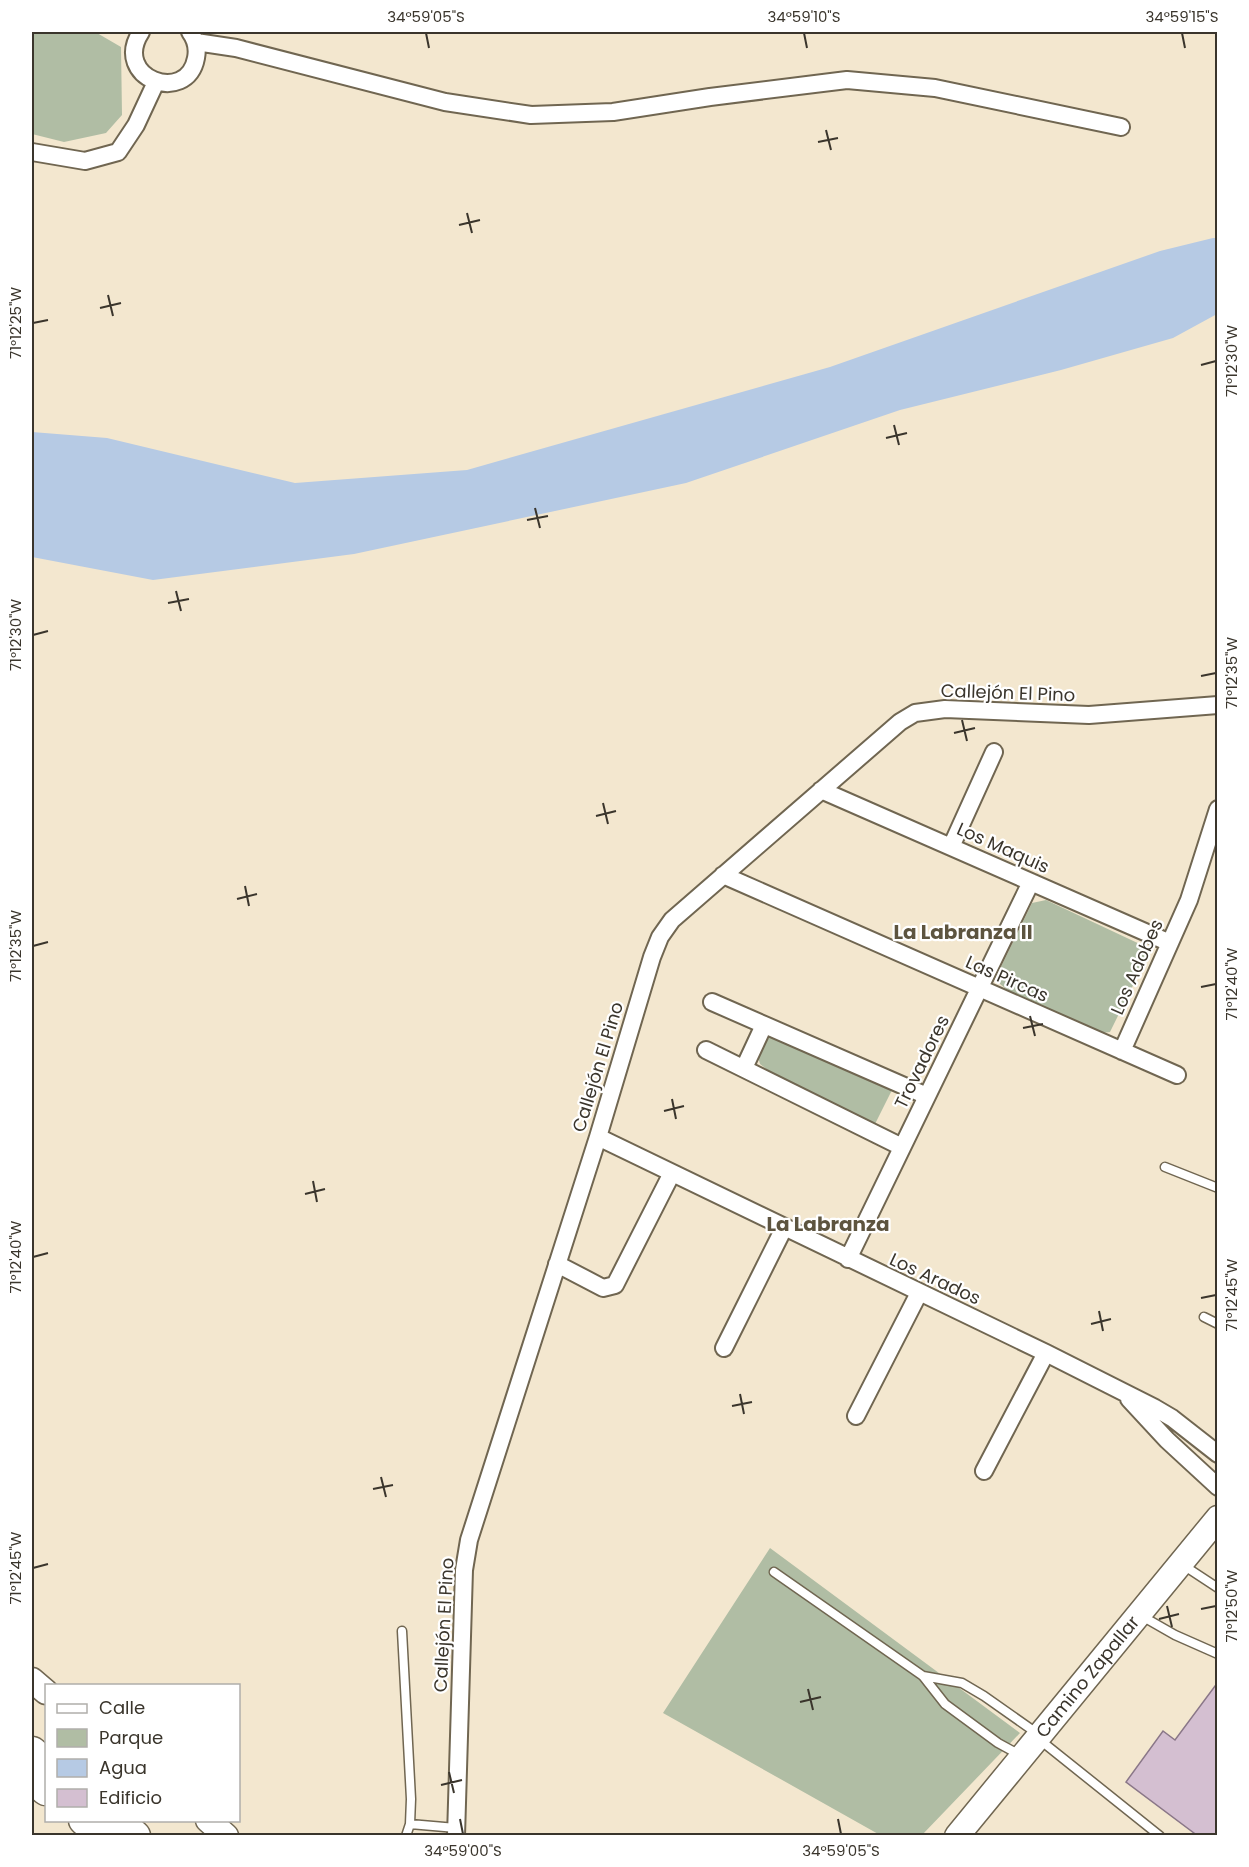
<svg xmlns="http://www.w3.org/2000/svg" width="1249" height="1867" viewBox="0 0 1249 1867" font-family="Poppins,sans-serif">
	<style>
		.green { fill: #b0bda4 }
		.water { fill: #b6cae4 }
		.building { fill: #d4bfd1; stroke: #8a7788; stroke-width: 1.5 }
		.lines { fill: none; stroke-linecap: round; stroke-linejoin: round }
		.lane-casing { stroke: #706651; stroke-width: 11 }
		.street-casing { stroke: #706651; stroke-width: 20 }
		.secondary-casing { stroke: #706651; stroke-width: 27 }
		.highway-casing { stroke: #706651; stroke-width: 33 }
		.lane { stroke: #fff; stroke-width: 8 }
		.street { stroke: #fff; stroke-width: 16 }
		.secondary { stroke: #fff; stroke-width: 24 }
		.highway { stroke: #fff; stroke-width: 30 }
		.ticks { fill: none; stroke: #3a352c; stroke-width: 2 }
		.labels { text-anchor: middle; stroke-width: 4.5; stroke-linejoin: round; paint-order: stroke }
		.street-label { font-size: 18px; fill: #3a352c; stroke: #fff }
		.neighbourhood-label { font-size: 20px; font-weight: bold; fill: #5d543f; stroke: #fff }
		.neatline { fill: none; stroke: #3a352c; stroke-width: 2 }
		.ticks-label { font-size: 15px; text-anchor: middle; fill: #3a352c }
	</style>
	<rect width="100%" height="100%" fill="#f3e7cf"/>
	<path class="green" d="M32 32 97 33 121 47 122 115 106 133 64 142 32 134Z
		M1046 900 1144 946 1146 959 1110 1032 1101 1033 1007 990 999 983 997 975 1032 903Z
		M771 1037 892 1090 875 1124 770 1072 760 1064 758 1057 766 1040Z
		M770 1548 1020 1733 922 1835H880L663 1713Z"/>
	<path class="water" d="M1213 238H1217V314L1173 338 1061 370 900 410 686 483 354 554 153 580 32 557V432L107 438 295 483 467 470 830 367 1160 251Z"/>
	<path class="building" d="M1218 1682V1836H1198L1126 1782 1163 1731 1175 1740Z"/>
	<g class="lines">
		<defs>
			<path id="lane" d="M1165 1167 1218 1188
				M1204 1317 1218 1324
				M1183 1565 1218 1588
				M774 1572 923 1676 945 1704 998 1743 1020 1755
				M1140 1615 1175 1635 1218 1654
				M402 1631 411 1799 410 1824
				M923 1676 962 1683 984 1696 1038 1734
				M1040 1740 1160 1836
				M406 1836 410 1824 456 1828"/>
			<path id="street" d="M141 32C111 78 187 106 196 58 198 48 196 40 190 32
				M196 42 236 48 445 102 531 115 613 112 710 97 847 80 935 88 1121 127
				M32 152 85 161 118 152 136 125 156 82
				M821 790 1170 943
				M951 847 994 752
				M723 875 1177 1075
				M712 1002 927 1096
				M706 1050 902 1147
				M1122 1051 1189 900 1218 809
				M744 1068 764 1025
				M598 1137 1046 1353 1155 1408 1172 1418 1218 1454
				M848 1259 1031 882
				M557 1264 603 1288 615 1285 672 1173
				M724 1348 784 1228
				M1129 1399 1167 1440 1218 1487
				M856 1416 919 1293
				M984 1471 1046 1353
				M456 1836 464 1570 469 1540 598 1137 652 957 660 937 672 920 900 722 915 713 945 709 1089 715 1218 705"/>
			<g id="secondary">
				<path d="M32 1680 46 1692"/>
				<path d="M208 1820 226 1836"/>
				<path id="s1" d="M957 1836 1218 1518"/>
			</g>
			<path id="highway" d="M32 1752 46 1764
				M32 1778 46 1790
				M84 1820 103 1836
				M117 1820 135 1836"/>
		</defs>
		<use href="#lane" class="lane-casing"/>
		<use href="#street" class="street-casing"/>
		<use href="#secondary" class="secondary-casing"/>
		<use href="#highway" class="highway-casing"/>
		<use href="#lane" class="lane"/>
		<use href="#street" class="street"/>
		<use href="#secondary" class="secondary"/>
		<use href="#highway" class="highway"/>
	</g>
	<path class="ticks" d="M426 33 429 48M804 33 807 48M1182 33 1185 48M826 130 831 150M818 142 838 138M467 213 472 233M459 225 480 220M108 295 113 316M100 308 121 303M33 323 48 320M1201 365 1216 361M894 425 899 445M886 438 907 433M535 508 540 528M527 520 548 516M176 591 181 611M168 603 189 599M33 635 48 631M1201 676 1216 673M962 720 967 741M954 733 975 728M603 803 608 824M596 816 616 811M245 886 249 906M237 899 257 894M33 946 48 942M1201 987 1216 984M1030 1016 1035 1036M1023 1028 1043 1024M672 1099 676 1119M664 1111 684 1106M313 1181 317 1202M305 1194 325 1189M33 1257 48 1253M1201 1298 1216 1295M1099 1311 1103 1331M1091 1324 1111 1319M740 1394 744 1414M732 1406 752 1402M381 1477 386 1497M373 1489 393 1485M33 1568 48 1564M1167 1606 1172 1627M1201 1609 1216 1606M1159 1619 1179 1614M808 1689 813 1710M800 1702 821 1697M449 1772 454 1793M441 1785 462 1780M460 1819 463 1834M838 1819 841 1834"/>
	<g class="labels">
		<g class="street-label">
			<text transform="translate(1008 693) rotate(2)" y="6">Callejón El Pino</text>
			<text transform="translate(1003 848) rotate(24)" y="6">Los Maquis</text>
			<text transform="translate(1137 967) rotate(-66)" y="6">Los Adobes</text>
			<text transform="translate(1007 979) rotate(24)" y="6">Las Pircas</text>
			<text transform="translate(922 1062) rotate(-64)" y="6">Trovadores</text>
			<text transform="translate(598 1067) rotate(-73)" y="6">Callejón El Pino</text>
			<text transform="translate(935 1279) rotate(25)" y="6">Los Arados</text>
			<text transform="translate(444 1625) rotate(-87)" y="6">Callejón El Pino</text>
			<text dy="6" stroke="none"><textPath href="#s1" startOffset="206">Camino Zapallar</textPath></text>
		</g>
		<g class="neighbourhood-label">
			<text x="963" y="939">La Labranza II</text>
			<text x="828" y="1231">La Labranza</text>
		</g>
	</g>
	<rect width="1249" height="1867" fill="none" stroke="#ffffff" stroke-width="66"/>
	<rect x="45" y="1684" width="195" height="138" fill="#ffffff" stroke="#b0aeab" stroke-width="1.5"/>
	<rect x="57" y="1704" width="30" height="9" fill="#ffffff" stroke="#b0aeab" stroke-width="1.5"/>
	<text x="99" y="1714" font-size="18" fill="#3a352c">Calle</text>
	<rect x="57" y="1729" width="30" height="18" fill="#b0bda4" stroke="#b0aeab" stroke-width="1.5"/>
	<text x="99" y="1744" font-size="18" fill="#3a352c">Parque</text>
	<rect x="57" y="1759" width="30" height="18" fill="#b6cae4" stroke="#b0aeab" stroke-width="1.5"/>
	<text x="99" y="1774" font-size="18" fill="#3a352c">Agua</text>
	<rect x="57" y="1789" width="30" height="18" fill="#d4bfd1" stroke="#b0aeab" stroke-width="1.5"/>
	<text x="99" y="1804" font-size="18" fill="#3a352c">Edificio</text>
	<rect x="33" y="33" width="1183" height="1801" class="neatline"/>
	<g class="ticks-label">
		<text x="426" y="22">34°59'05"S</text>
		<text x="804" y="22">34°59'10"S</text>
		<text x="1182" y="22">34°59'15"S</text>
		<text transform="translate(16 323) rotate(-90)" y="5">71°12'25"W</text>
		<text transform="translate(1232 361) rotate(-90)" y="5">71°12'30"W</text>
		<text transform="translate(16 635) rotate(-90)" y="5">71°12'30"W</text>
		<text transform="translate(1232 673) rotate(-90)" y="5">71°12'35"W</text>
		<text transform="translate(16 946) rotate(-90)" y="5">71°12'35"W</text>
		<text transform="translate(1232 984) rotate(-90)" y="5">71°12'40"W</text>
		<text transform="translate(16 1257) rotate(-90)" y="5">71°12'40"W</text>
		<text transform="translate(1232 1295) rotate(-90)" y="5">71°12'45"W</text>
		<text transform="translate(16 1568) rotate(-90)" y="5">71°12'45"W</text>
		<text transform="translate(1232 1606) rotate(-90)" y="5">71°12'50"W</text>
		<text x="463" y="1856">34°59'00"S</text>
		<text x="841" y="1856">34°59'05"S</text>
	</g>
</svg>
